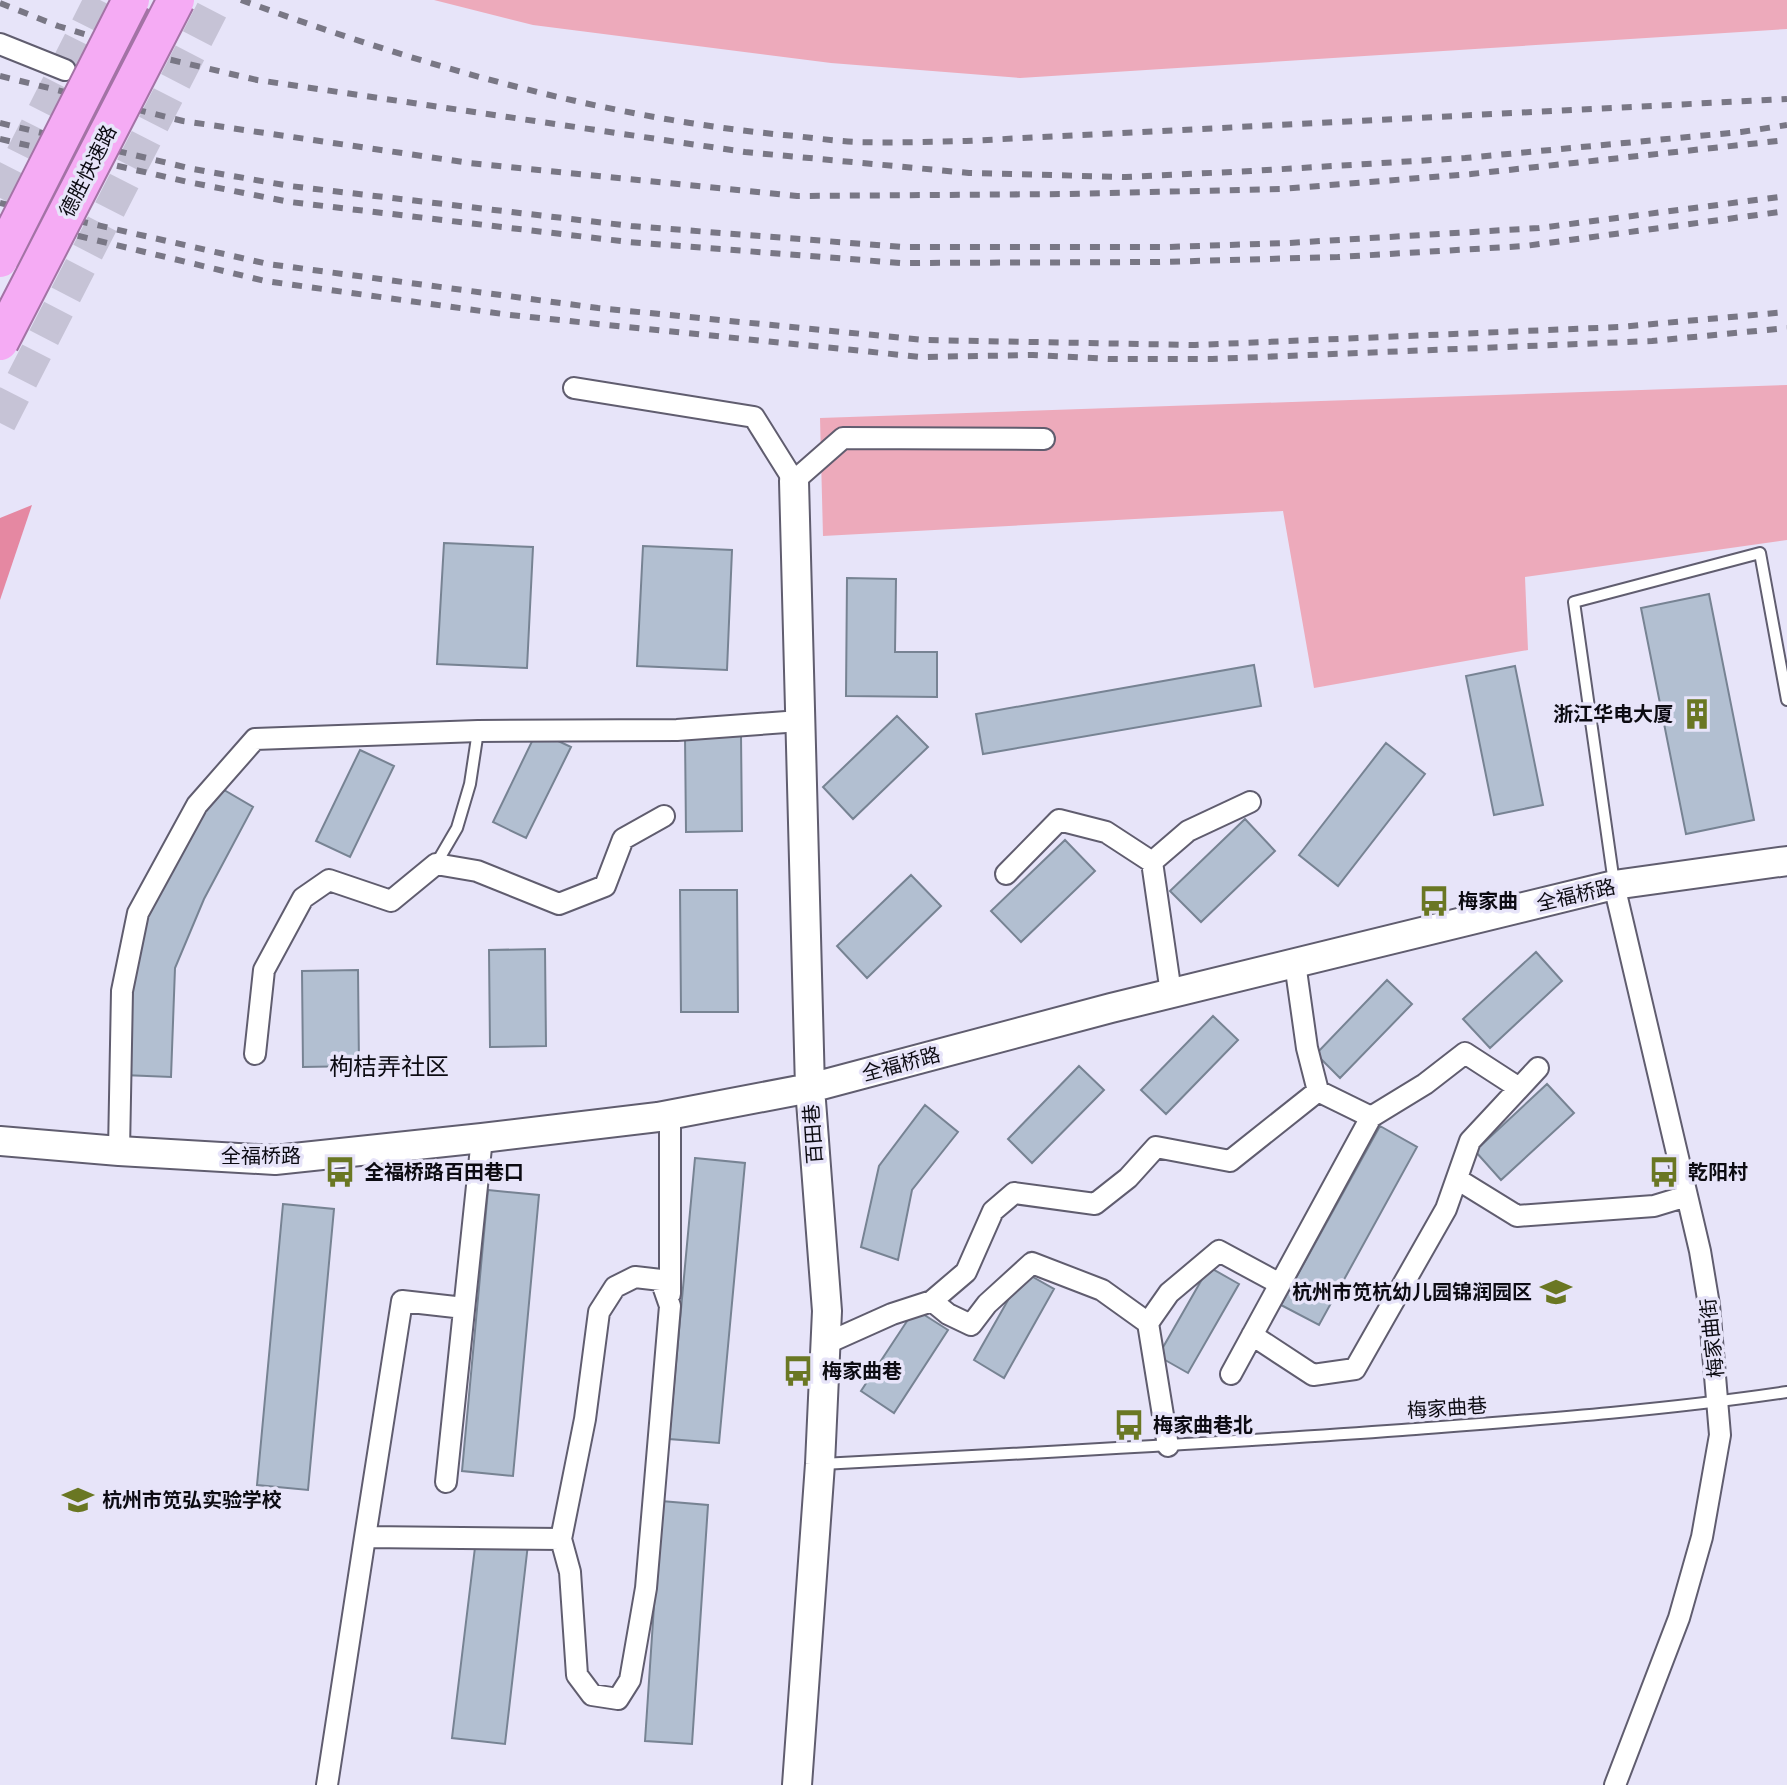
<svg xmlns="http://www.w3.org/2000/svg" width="1787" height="1785" viewBox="0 0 1787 1785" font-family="'Nunito Sans','Noto Sans SC',sans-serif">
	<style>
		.green { fill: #edaabb }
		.forest { fill: #e588a2 }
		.building { fill: #b2bfd1; stroke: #778393; stroke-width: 2 }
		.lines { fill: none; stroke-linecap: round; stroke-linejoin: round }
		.primary-tunnel { stroke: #c6c3d6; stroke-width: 32; stroke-dasharray: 32 16; stroke-linecap: butt }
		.lane-casing { stroke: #605d6f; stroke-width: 14 }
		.street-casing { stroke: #605d6f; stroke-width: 24 }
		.secondary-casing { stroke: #605d6f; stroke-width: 32 }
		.lane { stroke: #fff; stroke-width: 10 }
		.street { stroke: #fff; stroke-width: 20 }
		.secondary { stroke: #fff; stroke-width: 28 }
		.rail { stroke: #797785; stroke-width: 6; stroke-dasharray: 10 10; stroke-linecap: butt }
		.highway-bridge-casing { stroke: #a373a5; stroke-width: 40; stroke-linecap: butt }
		.highway-bridge { stroke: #f5abf4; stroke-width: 36 }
		.labels { text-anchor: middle; stroke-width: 7; stroke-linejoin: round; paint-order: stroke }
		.street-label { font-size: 20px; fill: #0c0b12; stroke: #e7e4f9 }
		.poi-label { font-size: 20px; font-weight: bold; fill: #0c0b12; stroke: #e7e4f9; text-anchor: start }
		.quarter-label { font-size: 24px; fill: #0c0b12; stroke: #e7e4f9 }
	</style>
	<rect width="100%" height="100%" fill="#e7e4f9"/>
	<path class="green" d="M434 0H1787V29L1020 78 831 63 533 25Z
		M1787 385V540L1525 577 1528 650 1314 688 1283 511 823 536 820 418Z"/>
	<path class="forest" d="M32 505 0 600V518Z"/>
	<path class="building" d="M444 543 533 547 527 668 437 664Z
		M643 546 732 550 727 670 637 666Z
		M847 578 896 579 895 652H937V697L846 696Z
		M1709 594 1754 820 1686 834 1641 608Z
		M1254 665 1261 706 983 754 976 714Z
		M1515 666 1543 805 1494 815 1466 676Z
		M897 716 928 747 853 819 823 787Z
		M537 731 571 747 526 838 493 822Z
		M741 735 742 831 686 832 685 736Z
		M1386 743 1425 774 1338 886 1299 855Z
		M360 750 394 766 350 857 316 841Z
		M219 787 253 807 204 899 175 968 171 1077 123 1075 128 1004 143 922Z
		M1245 819 1275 851 1201 922 1170 891Z
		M1065 840 1095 871 1021 942 991 911Z
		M911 875 941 906 867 978 837 946Z
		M680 890H737L738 1012H681Z
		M545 949 546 1046 490 1047 489 950Z
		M1536 952 1562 981 1490 1048 1463 1019Z
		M358 970 359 1066 303 1067 302 971Z
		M1387 980 1412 1004 1340 1078 1316 1054Z
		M1213 1016 1238 1040 1166 1114 1141 1090Z
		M1079 1066 1104 1090 1032 1163 1008 1139Z
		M1547 1084 1574 1113 1501 1180 1475 1151Z
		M925 1105 958 1132 912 1190 898 1260 861 1247 879 1166Z
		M1380 1126 1417 1147 1319 1325 1281 1305Z
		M695 1158 745 1163 719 1443 669 1439Z
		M488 1190 539 1195 513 1476 462 1471Z
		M283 1204 334 1209 308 1490 257 1485Z
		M1209 1267 1239 1284 1188 1373 1158 1356Z
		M1024 1272 1054 1289 1004 1378 974 1360Z
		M915 1309 948 1330 894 1413 861 1391Z
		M661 1501 708 1505 692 1744 645 1741Z
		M476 1539 528 1544 505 1744 452 1738Z"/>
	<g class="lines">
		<path class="primary-tunnel" d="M0 198 100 0
			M0 423 217 0"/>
		<defs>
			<path id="lane" d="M436 864 457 828 470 784 478 731
				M1614 883 1574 602 1760 553 1787 700
				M822 1464C1016 1454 1209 1444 1402 1430 1531 1420 1659 1411 1787 1392"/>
			<path id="street" d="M0 44 65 70
				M574 388 754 417 794 481 843 438 1044 439
				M1152 862 1171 993
				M1006 874 1059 820 1106 832 1152 862 1188 831 1250 802
				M1614 885 1700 1251 1709 1305 1720 1435 1702 1537 1679 1618 1615 1785
				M255 1054 264 970 303 898 329 880 391 901 436 864 477 871 559 904 605 886 623 839 664 816
				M1318 1091 1371 1117
				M119 1151 122 991 138 913 197 805 255 739 478 731 677 730 800 721
				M1457 1179 1517 1216 1654 1206 1687 1196
				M635 1277 661 1280 670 1306 646 1588 630 1680 618 1699 592 1695 577 1675 570 1572 561 1539 585 1419 599 1312 615 1287Z
				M670 1294V1115
				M932 1301 948 1314 971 1325 987 1304 1032 1263 1102 1290 1148 1323 1169 1293 1219 1251 1280 1284
				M1148 1323 1168 1446
				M1252 1335 1313 1375 1355 1369 1446 1209 1470 1141 1538 1068
				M825 1344 892 1314 932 1301 966 1272 993 1211 1014 1193 1095 1204 1128 1178 1156 1147 1230 1161 1318 1091 1307 1048 1295 963
				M1231 1374 1371 1117 1425 1084 1465 1053 1519 1088
				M446 1482 482 1138
				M365 1537 402 1301 464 1308
				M327 1785 365 1537 561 1539"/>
			<path id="secondary" d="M794 481 810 1088 827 1311 820 1464 797 1785
				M0 1141 119 1151 275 1160 482 1138 658 1117 810 1088 1111 1008 1614 885 1787 861"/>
		</defs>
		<use href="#lane" class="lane-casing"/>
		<use href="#street" class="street-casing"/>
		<use href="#secondary" class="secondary-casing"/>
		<use href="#lane" class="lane"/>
		<use href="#street" class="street"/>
		<use href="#secondary" class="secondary"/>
		<path class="rail" d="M241 0C417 64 598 117 784 135 808 137 833 141 857 142 893 143 930 142 966 141L1787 99
			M0 3 58 26 163 58 257 80 745 152 969 173 1126 177 1251 171 1465 158 1741 132 1787 125
			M0 76 183 121 470 163 797 196 1069 194 1280 189 1471 174 1787 140
			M0 123 193 169 290 186 631 226 903 247H1167L1288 243 1539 228 1787 196
			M0 139 188 182 290 202 629 242 901 263 1159 262 1338 257 1525 246 1787 211
			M0 203 268 264 598 308 924 340 1195 345 1619 327 1787 312
			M0 217 265 281 510 315 921 357 1033 355 1110 359H1212L1652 341 1787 328"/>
		<defs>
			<path id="highway-bridge" d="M0 259 131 0
				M0 342 176 0"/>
		</defs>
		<use href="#highway-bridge" class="highway-bridge-casing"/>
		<use href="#highway-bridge" class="highway-bridge"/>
	</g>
	<defs>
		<symbol id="building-bare" viewBox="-9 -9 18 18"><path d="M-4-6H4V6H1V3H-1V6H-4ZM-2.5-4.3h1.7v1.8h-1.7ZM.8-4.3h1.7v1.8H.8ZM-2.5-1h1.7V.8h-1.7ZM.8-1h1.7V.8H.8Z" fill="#6a7723" stroke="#e7e4f9" stroke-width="2.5" paint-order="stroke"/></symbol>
		<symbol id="bus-bare" viewBox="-9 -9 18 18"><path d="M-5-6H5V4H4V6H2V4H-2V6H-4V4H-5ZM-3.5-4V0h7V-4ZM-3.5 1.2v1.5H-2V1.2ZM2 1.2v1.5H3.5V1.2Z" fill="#6a7723" stroke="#e7e4f9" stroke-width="2.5" paint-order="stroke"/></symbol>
		<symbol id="school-bare" viewBox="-9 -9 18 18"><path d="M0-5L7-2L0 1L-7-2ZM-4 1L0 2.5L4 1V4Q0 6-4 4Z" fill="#6a7723" stroke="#e7e4f9" stroke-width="2.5" paint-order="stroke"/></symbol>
	</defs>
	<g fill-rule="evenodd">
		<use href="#building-bare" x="1675" y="692" width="44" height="44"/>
		<use href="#bus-bare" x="1412" y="879" width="44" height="44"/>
		<use href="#bus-bare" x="318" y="1150" width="44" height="44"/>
		<use href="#bus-bare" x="1642" y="1150" width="44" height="44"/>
		<use href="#school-bare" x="1534" y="1270" width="44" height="44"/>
		<use href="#bus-bare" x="776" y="1349" width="44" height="44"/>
		<use href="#bus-bare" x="1107" y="1403" width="44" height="44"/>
		<use href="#school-bare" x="56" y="1478" width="44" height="44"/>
	</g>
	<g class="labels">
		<g class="street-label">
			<text transform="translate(88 171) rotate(-63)" y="7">德胜快速路</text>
			<text transform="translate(1576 895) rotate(-13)" y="7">全福桥路</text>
			<text transform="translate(901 1064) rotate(-15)" y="7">全福桥路</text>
			<text transform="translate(813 1134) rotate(-94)" y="7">百田巷</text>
			<text x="261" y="1163">全福桥路</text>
			<text transform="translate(1712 1338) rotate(-96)" y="7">梅家曲街</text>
			<text transform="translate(1447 1408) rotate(-4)" y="7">梅家曲巷</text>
		</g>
		<g class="poi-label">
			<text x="1673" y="721" text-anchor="end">浙江华电大厦</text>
			<text x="1458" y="908">梅家曲</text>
			<text x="364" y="1179">全福桥路百田巷口</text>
			<text x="1688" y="1179">乾阳村</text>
			<text x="1532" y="1299" text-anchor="end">杭州市笕杭幼儿园锦润园区</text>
			<text x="822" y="1378">梅家曲巷</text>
			<text x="1153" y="1432">梅家曲巷北</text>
			<text x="102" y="1507">杭州市笕弘实验学校</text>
		</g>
		<g class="quarter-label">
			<text x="389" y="1075">枸桔弄社区</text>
		</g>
	</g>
</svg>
